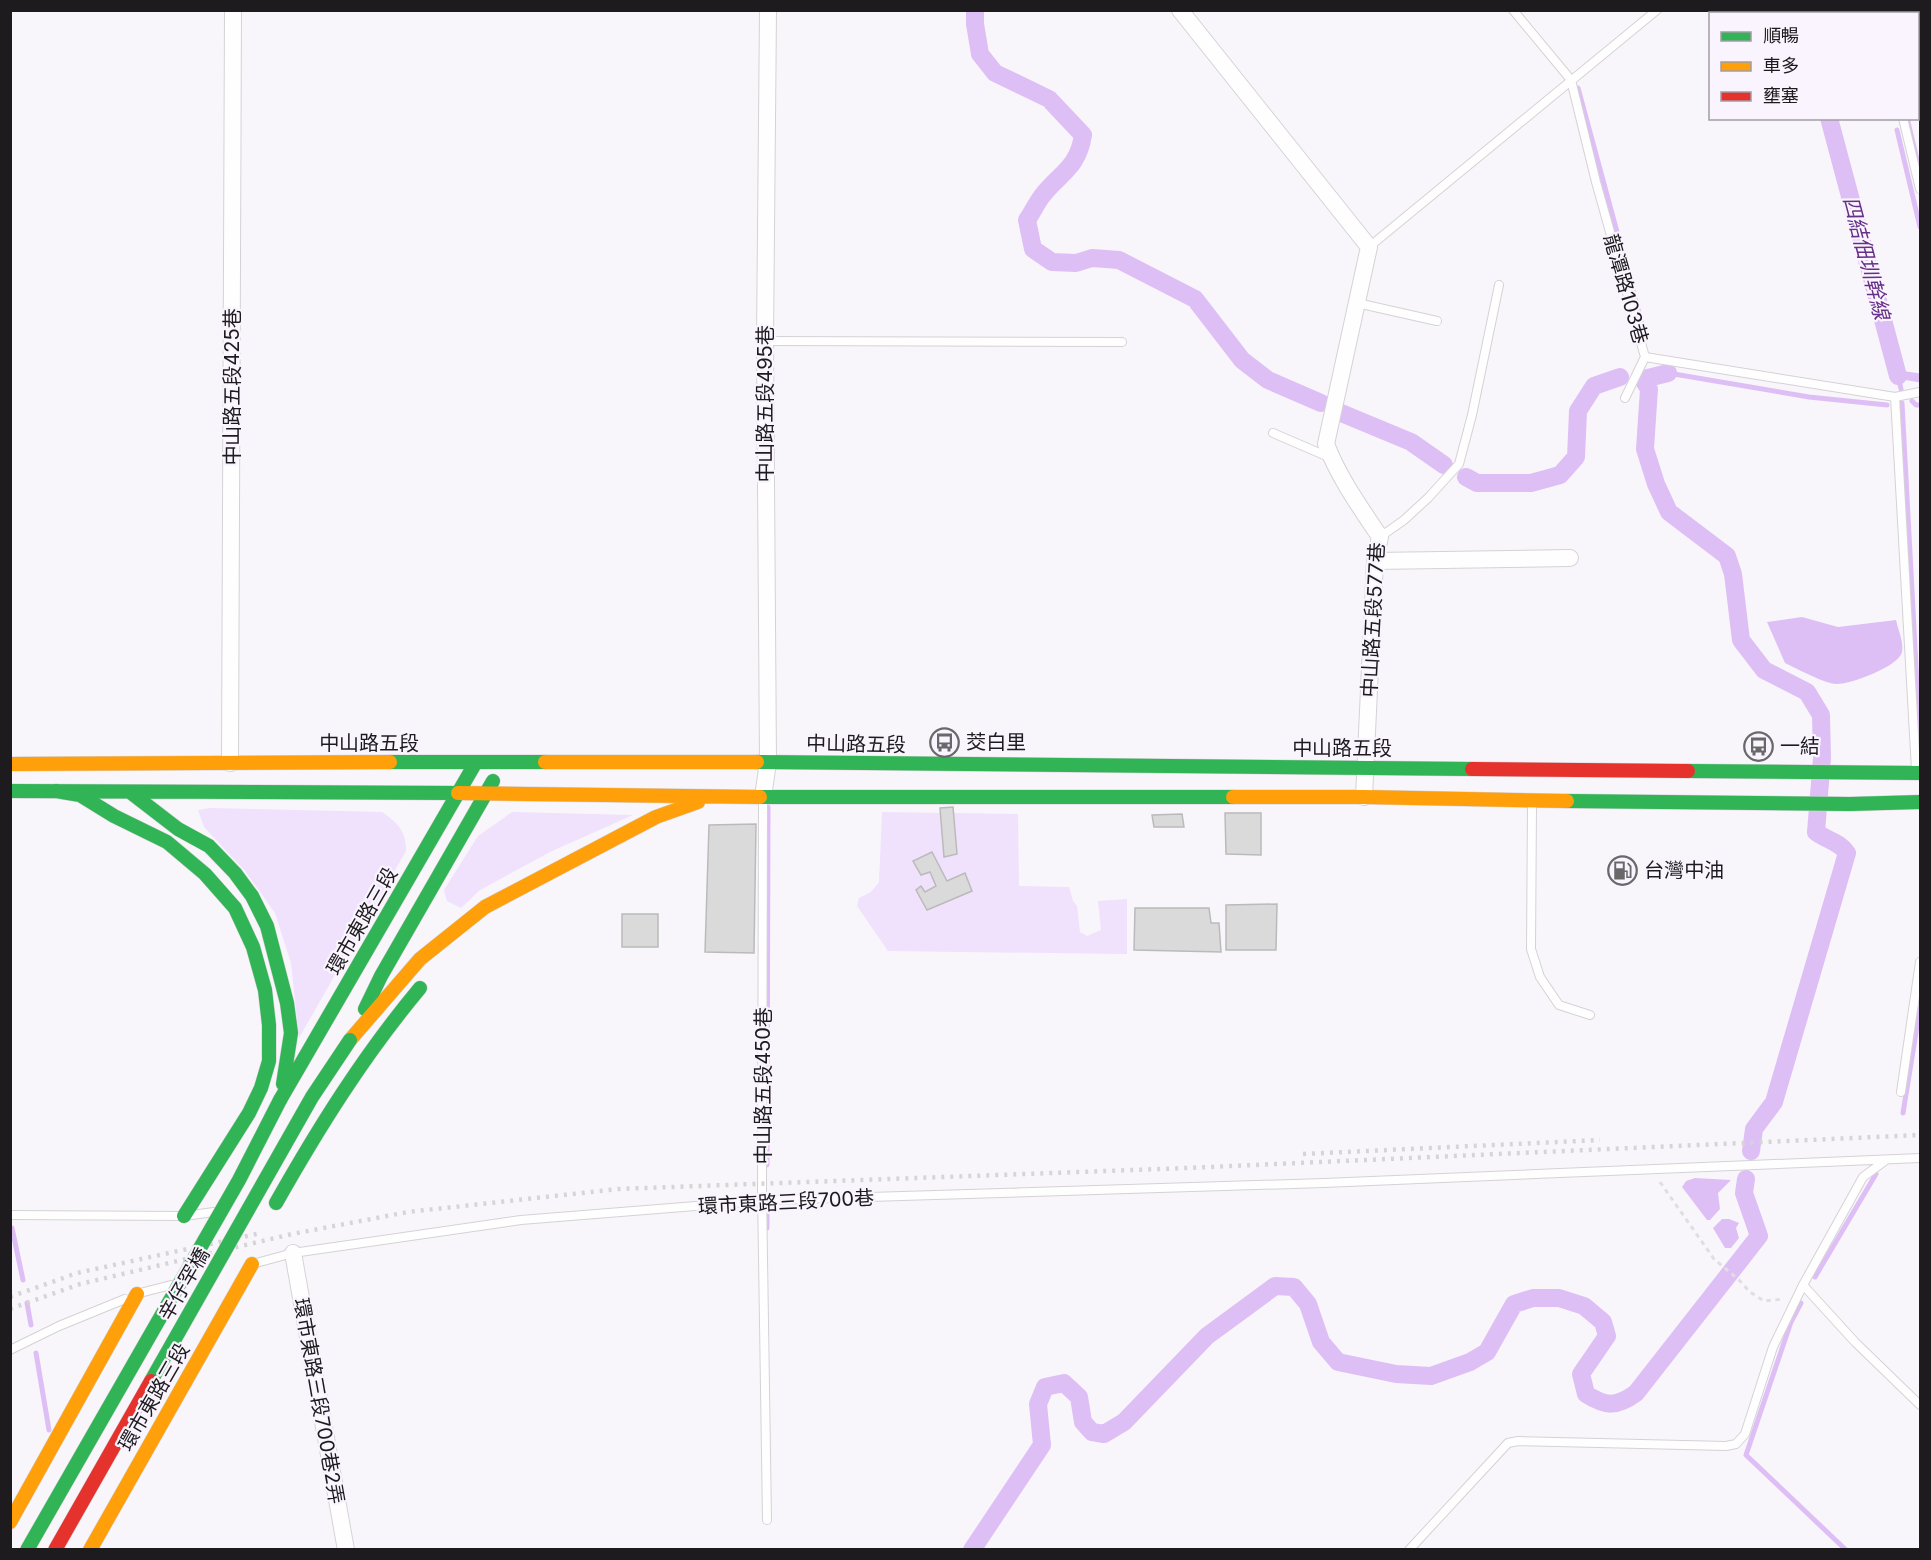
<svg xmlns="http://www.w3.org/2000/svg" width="1931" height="1560" viewBox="0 0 1931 1560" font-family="Inter,'Noto Sans TC',sans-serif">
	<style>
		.green { fill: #f0e1fc }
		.water { fill: #debff5 }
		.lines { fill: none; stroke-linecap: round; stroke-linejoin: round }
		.stream { stroke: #debff5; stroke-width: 5 }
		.canal { stroke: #debff5; stroke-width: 18 }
		.building { fill: #dbdadb; stroke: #bbbabb; stroke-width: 1.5 }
		.lane-casing { stroke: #d5d2d6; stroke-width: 10 }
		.street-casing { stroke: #d5d2d6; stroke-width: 18 }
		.fast-casing { stroke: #d5d2d6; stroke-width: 15 }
		.slow-casing { stroke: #d5d2d6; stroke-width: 15 }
		.jam-casing { stroke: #d5d2d6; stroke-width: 15 }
		.path { stroke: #e0dee0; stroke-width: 3; stroke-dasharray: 4.5 4.5; stroke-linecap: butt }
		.lane { stroke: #fefefe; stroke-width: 8 }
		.street { stroke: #fefefe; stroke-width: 16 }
		.fast { stroke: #30b455; stroke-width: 14 }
		.slow { stroke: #ff9f0a; stroke-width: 14 }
		.jam { stroke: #e5322d; stroke-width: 14 }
		.rail { stroke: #d5d5d6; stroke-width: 4.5; stroke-dasharray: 3 6; stroke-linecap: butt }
		.fast-bridge-casing { stroke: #d4d3d5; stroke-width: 15; stroke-linecap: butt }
		.jam-bridge-casing { stroke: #d4d3d5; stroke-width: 15; stroke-linecap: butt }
		.fast-bridge { stroke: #30b455; stroke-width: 14 }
		.jam-bridge { stroke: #e5322d; stroke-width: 14 }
		.labels { text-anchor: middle; stroke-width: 4.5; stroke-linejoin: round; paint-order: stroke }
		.street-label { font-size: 20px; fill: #1d1b1e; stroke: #f9f4fd }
		.poi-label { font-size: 20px; fill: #1d1b1e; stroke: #f9f4fd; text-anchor: start }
		.water-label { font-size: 21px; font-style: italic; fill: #673088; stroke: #f9f4fd }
	</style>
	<rect width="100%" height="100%" fill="#f9f6fb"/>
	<path class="green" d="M210 808 382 812C398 823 406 831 406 851L299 1038 291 963 275 913 245 871 204 827 198 810Z
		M512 812 633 815 552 851 480 890 461 908 447 901 444 890 478 836Z
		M882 812 1018 814 1019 886 1069 887 1073 901 1077 906 1080 932 1087 936 1101 930 1098 901 1127 899V954L888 951 857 906 859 898 871 892 879 882Z"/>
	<path class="water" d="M1802 617 1838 627 1896 620C1898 629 1904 643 1902 652 1899 666 1852 684 1837 684 1828 685 1795 668 1785 663L1767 622Z
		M1695 1178 1731 1180 1718 1193 1720 1209 1710 1220H1707L1682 1187 1686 1181Z
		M1722 1219H1729L1739 1223 1736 1228 1739 1238 1731 1248H1725L1713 1228Z"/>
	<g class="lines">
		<path class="stream" d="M1578 88 1645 335
			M1918 88 1920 76
			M1909 118 1908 122 1920 172
			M1897 130 1920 227
			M1668 373 1809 397 1887 405
			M1898 376 1920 380
			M1898 376 1901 389
			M1900 376 1906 374 1920 376
			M1644 378V379
			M1912 401 1916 405H1920
			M1902 403 1920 741
			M1903 1113 1920 1008
			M767 1165 768 807
			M767 1215V1228
			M12 1228 23 1280
			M1815 1277 1876 1174
			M27 1303 31 1325
			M1801 1303 1791 1322 1746 1455 1846 1550
			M36 1353 49 1430"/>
		<path class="canal" d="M975 10V24L980 54 995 73 1049 99 1083 135C1078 168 1060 173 1042 196 1036 204 1032 213 1027 220L1033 249 1052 262 1076 263 1092 258 1119 260 1195 299 1242 360 1268 380 1321 403
			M1800 10 1801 14
			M1829 118 1898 376
			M1643 379 1649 389 1645 449 1656 484 1669 512 1727 556 1733 574 1741 640 1764 670 1807 692 1821 715 1822 758 1816 832C1826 840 1840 842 1847 853L1774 1102 1754 1129 1751 1151
			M1644 379 1668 373
			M1334 410 1411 442 1444 465
			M1466 477 1477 483H1531L1560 475 1576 457 1578 411 1594 386 1620 377
			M972 1550 1042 1445 1038 1404 1045 1387 1064 1383 1079 1397 1083 1422 1092 1432 1104 1434 1124 1422 1207 1336 1275 1286 1294 1287 1308 1304 1321 1342 1338 1362 1396 1374 1431 1376 1470 1362 1487 1352 1514 1304 1533 1298H1559L1584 1306 1603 1322 1607 1336 1581 1374 1586 1394C1606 1407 1617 1407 1636 1393L1759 1236 1744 1193 1746 1179"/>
	</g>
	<path class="building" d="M953 807 957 854 944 857 940 808Z
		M1225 813H1261V855L1226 854Z
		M1182 814 1184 827H1154L1152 815Z
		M756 824 754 953 705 952 709 825Z
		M932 852 947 881 965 873 972 891 927 910 916 890 921 886 925 892 936 886 930 872 921 875 913 861Z
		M1277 904 1276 950H1226V905Z
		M1135 908H1209L1211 923H1219L1221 952 1134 950Z
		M622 914H658V947H622Z"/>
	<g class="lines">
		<defs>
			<path id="lane" d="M1513 10 1571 80 1596 182 1645 357 1895 397
				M1918 66 1920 55
				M1903 118 1920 189
				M1369 247 1657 10
				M1357 303 1437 321
				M765 341 1122 342
				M1625 398 1645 357
				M1273 433 1331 458
				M1380 537 1404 520 1428 498 1459 464 1472 415 1499 285
				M1916 770 1895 397 1920 392
				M763 800 762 1191 767 1520
				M1532 805 1531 949 1540 977 1559 1005 1590 1015
				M1901 1092 1920 962
				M10 1215 184 1216 214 1212
				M256 1263 293 1253 521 1220 770 1200 1324 1183 1920 1158
				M1803 1285 1855 1342 1920 1405
				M140 1293 171 1285
				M10 1350 59 1326 125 1299
				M1409 1550 1508 1443 1518 1441 1726 1446 1736 1444 1745 1434 1773 1347 1803 1285 1863 1177 1886 1160"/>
			<path id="street" d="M1180 10 1369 247 1326 444C1339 478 1360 507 1380 537L1375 561 1364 797
				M1375 561 1570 558
				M230 763 233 10
				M763 797 768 762 765 341 768 10
				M293 1253 346 1550"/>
			<path id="fast" d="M390 762H476
				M757 762 1472 769
				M1688 771 1920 773
				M10 791 458 793
				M56 791 80 795 114 816 167 842 205 874 235 908 253 947 265 990 269 1025V1061L261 1088 249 1113 184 1216
				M130 792 178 829 209 846 235 873 252 896 267 926 287 1003 291 1033 283 1084
				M760 797H1233
				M1567 801 1850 804 1920 802
				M365 1009 381 976 493 781
				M280 1100 476 762H545
				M276 1203C319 1127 364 1055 420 988"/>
			<path id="slow" d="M545 762H757
				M10 764 390 762
				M458 793 760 797
				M1233 797H1364L1567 801
				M350 1040 420 959 485 907 656 817 698 802
				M10 1522 137 1294
				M90 1550 252 1264"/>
			<path id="jam" d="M1472 769 1688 771"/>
		</defs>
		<use href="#lane" class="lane-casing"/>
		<use href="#street" class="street-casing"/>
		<use href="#fast" class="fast-casing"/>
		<use href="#slow" class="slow-casing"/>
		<use href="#jam" class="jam-casing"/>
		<path class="path" d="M1660 1182 1714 1259 1739 1280 1750 1292 1764 1301 1784 1299"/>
		<use href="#lane" class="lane"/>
		<use href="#street" class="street"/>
		<use href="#fast" class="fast"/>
		<use href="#slow" class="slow"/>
		<use href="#jam" class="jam"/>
		<path class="rail" d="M1303 1154 1600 1140
			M10 1297 77 1273 261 1233
			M10 1309 80 1284 292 1234 408 1212 618 1189 1187 1168 1920 1135"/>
		<defs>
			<path id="fast-bridge" d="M151 1381 312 1097 350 1040
				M27 1550 239 1180 280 1100"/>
			<path id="jam-bridge" d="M55 1550 151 1381"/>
		</defs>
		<use href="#fast-bridge" class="fast-bridge-casing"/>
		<use href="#jam-bridge" class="jam-bridge-casing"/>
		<use href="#fast-bridge" class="fast-bridge"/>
		<use href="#jam-bridge" class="jam-bridge"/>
	</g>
	<defs>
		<symbol id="bus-ring" viewBox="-11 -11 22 22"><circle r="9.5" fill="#f9f4fd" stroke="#6a686b" stroke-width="1.5"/><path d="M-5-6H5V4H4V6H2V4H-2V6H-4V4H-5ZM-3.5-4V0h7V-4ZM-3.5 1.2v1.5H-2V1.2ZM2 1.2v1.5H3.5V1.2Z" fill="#6a686b"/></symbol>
		<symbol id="fuel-ring" viewBox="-11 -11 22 22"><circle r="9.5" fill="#f9f4fd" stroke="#6a686b" stroke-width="1.5"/><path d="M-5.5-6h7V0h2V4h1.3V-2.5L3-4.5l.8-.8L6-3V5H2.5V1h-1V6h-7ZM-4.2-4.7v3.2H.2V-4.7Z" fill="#6a686b"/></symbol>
	</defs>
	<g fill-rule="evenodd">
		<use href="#bus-ring" x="928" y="726" width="33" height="33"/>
		<use href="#bus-ring" x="1742" y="730" width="33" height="33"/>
		<use href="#fuel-ring" x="1606" y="854" width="33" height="33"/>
	</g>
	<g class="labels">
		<g class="street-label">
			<text transform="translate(1626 289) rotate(74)" y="7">龍潭路103巷</text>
			<text transform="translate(232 387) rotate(-90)" y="7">中山路五段425巷</text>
			<text transform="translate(765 404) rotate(-90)" y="7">中山路五段495巷</text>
			<text transform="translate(1373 620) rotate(-87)" y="7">中山路五段577巷</text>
			<text x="369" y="750">中山路五段</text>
			<text transform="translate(856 744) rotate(1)" y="7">中山路五段</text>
			<text x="1342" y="755">中山路五段</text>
			<text transform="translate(362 921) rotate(-60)" y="7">環市東路三段</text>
			<text transform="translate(763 1086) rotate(-90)" y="7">中山路五段450巷</text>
			<text transform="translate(786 1202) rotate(-3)" y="7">環市東路三段700巷</text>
			<text transform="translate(184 1284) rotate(-60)" y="7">辛仔罕橋</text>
			<text transform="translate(154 1397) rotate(-60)" y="7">環市東路三段</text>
			<text transform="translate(319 1401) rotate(80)" y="7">環市東路三段700巷2弄</text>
		</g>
		<g class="poi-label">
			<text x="966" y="749">茭白里</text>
			<text x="1780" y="753">一結</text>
			<text x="1644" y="877">台灣中油</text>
		</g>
		<g class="water-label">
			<text transform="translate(1866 258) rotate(75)" y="7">四結佃圳幹線</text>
		</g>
	</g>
	<rect width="1931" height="1560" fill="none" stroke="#1d1b1e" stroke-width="24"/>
	<rect x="1709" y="12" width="210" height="108" fill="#f9f4fd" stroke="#a19da4" stroke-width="1.5"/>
	<rect x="1721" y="32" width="30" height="9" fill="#30b455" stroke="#a19da4" stroke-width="1.5"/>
	<text x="1763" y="42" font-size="18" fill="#1d1b1e">順暢</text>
	<rect x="1721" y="62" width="30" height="9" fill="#ff9f0a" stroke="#a19da4" stroke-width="1.5"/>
	<text x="1763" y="72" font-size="18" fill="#1d1b1e">車多</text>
	<rect x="1721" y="92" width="30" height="9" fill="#e5322d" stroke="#a19da4" stroke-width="1.5"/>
	<text x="1763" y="102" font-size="18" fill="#1d1b1e">壅塞</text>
</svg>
